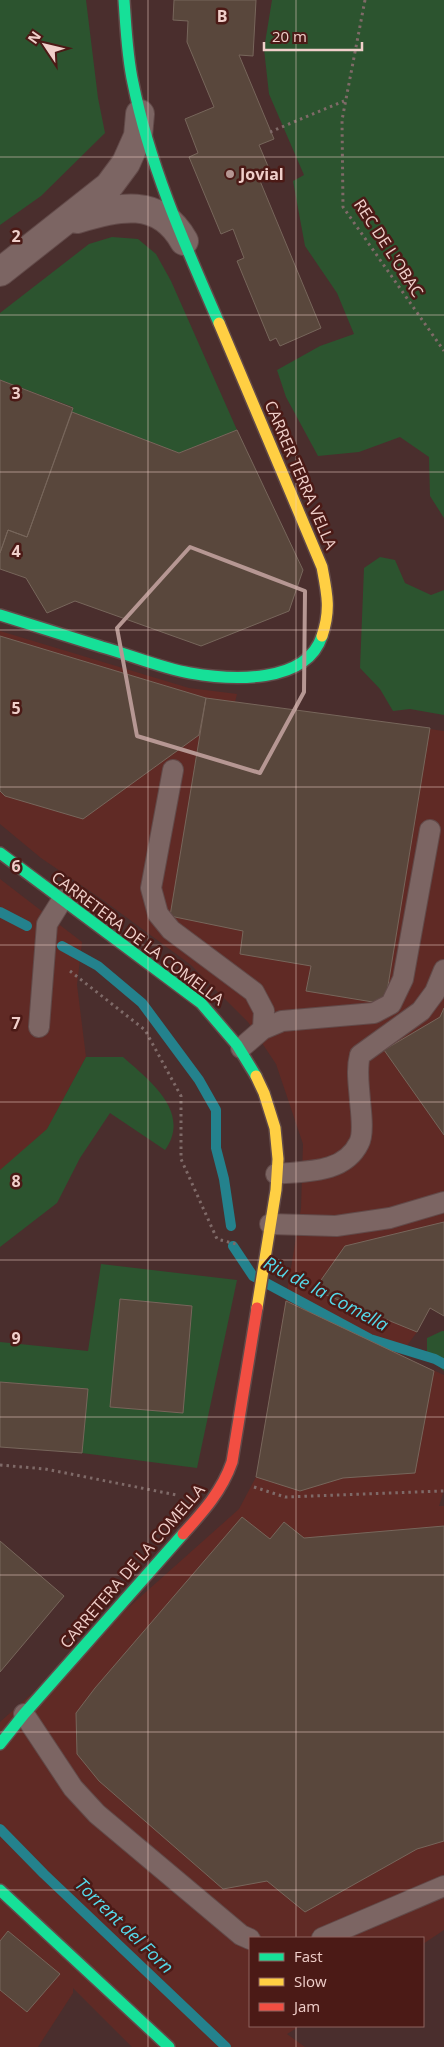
<svg xmlns="http://www.w3.org/2000/svg" width="444" height="2047" viewBox="0 0 444 2047" font-family="'Open Sans',sans-serif">
	<style>
		.built { fill: #602a25 }
		.green { fill: #2c542f; fill-rule: evenodd }
		.lines { fill: none; stroke-linecap: round; stroke-linejoin: round }
		.stream { stroke: #24828d; stroke-width: 10 }
		.building { fill: #59473c; stroke: #77665b }
		.lane-casing { stroke: #624a49; stroke-width: 22 }
		.street-casing { stroke: #624a49; stroke-width: 30 }
		.fast-casing { stroke: #624a49; stroke-width: 14 }
		.slow-casing { stroke: #624a49; stroke-width: 14 }
		.jam-casing { stroke: #624a49; stroke-width: 14 }
		.path { stroke: #7f6a68; stroke-width: 3; stroke-dasharray: 2.5 4; stroke-linecap: butt }
		.lane { stroke: #7c6563; stroke-width: 20 }
		.street { stroke: #7c6563; stroke-width: 28 }
		.fast { stroke: #16e098; stroke-width: 11 }
		.slow { stroke: #ffcf43; stroke-width: 11 }
		.jam { stroke: #f24e42; stroke-width: 11 }
		.marked { fill: none; stroke: #b69793; stroke-width: 4; stroke-linejoin: round }
		.grid { fill: none; stroke: #f0cfca; stroke-width: 1; stroke-opacity: 0.55 }
		.poi-dot { fill: #b69793; stroke: #4b1a16; stroke-width: 2 }
		.labels { text-anchor: middle; stroke-width: 5; stroke-linejoin: round; paint-order: stroke }
		.poi-label { font-size: 16px; font-weight: bold; fill: #f0cfca; stroke: #4b1a16; text-anchor: start }
		.street-label { font-size: 16px; fill: #f0cfca; stroke: #4b1a16 }
		.water-label { font-size: 18px; font-style: italic; fill: #55d9ea; stroke: #4b1a16 }
		.grid-label { font-size: 16px; text-anchor: middle; font-weight: bold; fill: #f0cfca; stroke: #4b1a16; stroke-width: 5; stroke-linejoin: round; paint-order: stroke }
	</style>
	<rect width="100%" height="100%" fill="#4a2e2d"/>
	<path class="built" d="M0 631 189 688 237 694 235 702 444 731V1316L430 1308 417 1332 400 1355 444 1375V1490L439 1506H444V1930L423 1944V1938H250V2026H300L287 2034 305 2047H132L73 1988V1993L38 2047H0V1722L239 1509 256 1477 301 1208 303 1144 276 1064 248 1022 191 965 103 900 41 858 0 824Z
		M0 879 82 942 77 985 86 1057 44 1135 0 1171Z"/>
	<path class="green" d="M0 0H86L98 98 105 133 41 196 0 225Z
		M272 0H444V518L430 496 429 457 400 437 359 452 318 456 286 397 277 370 320 346 354 334 337 293 305 246 293 181 304 175 269 94 264 49Z
		M112 237 138 239 156 254 171 281 237 430 179 453 72 412 73 407 0 380V313L89 244Z
		M380 557 395 560 405 583 431 595 444 590V715L410 709 393 711 380 689 360 668 364 568Z
		M86 1057H123C149 1080 192 1112 165 1150L110 1113 80 1158 57 1203 0 1247V1170L47 1129Z
		M101 1264 237 1280 197 1468 82 1453 87 1389 0 1382V1342L88 1351ZM120 1299 192 1306 182 1413 110 1407Z
		M442 1331H444V1371L427 1356V1338Z"/>
	<g class="lines">
		<path class="stream" d="M0 912 27 926
			M62 946 98 966 142 1003 199 1080 216 1110V1148L224 1179 231 1226
			M233 1246 253 1276 370 1339 435 1359 444 1364
			M0 1829 44 1874 226 2047"/>
	</g>
	<path class="building" d="M174 0H256L253 56 239 55 274 139 259 145 270 171 258 176 321 328 280 346 276 338 270 341 237 261 244 258 233 229 221 234 189 157 198 153 185 119 214 107 187 42 188 21 173 20Z
		M0 380 73 408 27 537 8 530 0 553Z
		M72 412 179 453 237 430 303 570 289 611 201 646 75 601 47 613 26 578 0 569V553L8 530 27 537Z
		M0 636 206 698 199 735 83 819 5 796 0 791Z
		M206 698 430 728 385 1004 306 991 311 966 240 954 243 931 170 916Z
		M444 1008V1135L384 1050 440 1017Z
		M444 1222V1316L430 1308 417 1332 314 1290 345 1246Z
		M120 1299 192 1306 183 1413 110 1407Z
		M286 1301 434 1371 415 1473 343 1478 300 1491 256 1477Z
		M0 1382 88 1389 82 1453 0 1447Z
		M242 1517 270 1539 284 1522 304 1538 444 1526V1841L417 1849 305 1912 267 1881 223 1889 99 1781 77 1754 76 1713 95 1688Z
		M0 1541 64 1596 0 1672Z
		M8 1931 60 1974 27 2012 0 1990V1941Z"/>
	<g class="lines">
		<defs>
			<path id="lane" d="M173 770 151 888 158 914 171 930 254 992 264 1011 263 1029
				M39 1027 47 924 62 900
				M241 1048 263 1029 282 1021 374 1013 391 1004 403 979 430 830
				M276 1174C305 1171 344 1174 359 1143 364 1134 361 1111 360 1101 359 1085 356 1070 360 1055L421 1011 435 992 444 970
				M270 1224 336 1226 390 1218 444 1202
				M24 1714 73 1788 97 1814 241 1935 250 1939
				M322 1938 444 1886"/>
			<path id="street" d="M77 219C118 207 159 196 184 241
				M0 272 109 186 126 163 138 136 140 114"/>
			<path id="fast" d="M124 0C126 28 127 56 133 83 150 167 185 245 219 323
				M0 615C34 626 68 636 102 647 131 655 161 668 190 673 230 680 306 685 322 636
				M0 853 201 1003 237 1045 256 1076
				M0 1744 24 1714 183 1534
				M0 1890 169 2047"/>
			<path id="slow" d="M219 323 322 567C327 593 331 610 322 636
				M256 1076 264 1093 275 1128 278 1159 276 1190 257 1308"/>
			<path id="jam" d="M183 1534C203 1512 222 1491 232 1462L257 1308"/>
		</defs>
		<use href="#lane" class="lane-casing"/>
		<use href="#street" class="street-casing"/>
		<use href="#fast" class="fast-casing"/>
		<use href="#slow" class="slow-casing"/>
		<use href="#jam" class="jam-casing"/>
		<path class="path" d="M365 0 342 120 343 207 444 351
			M270 132 344 101
			M70 971 145 1030 181 1096V1159L217 1239 236 1244
			M0 1465 45 1469 177 1495
			M254 1487 285 1497 444 1491"/>
		<use href="#lane" class="lane"/>
		<use href="#street" class="street"/>
		<use href="#fast" class="fast"/>
		<use href="#slow" class="slow"/>
		<use href="#jam" class="jam"/>
	</g>
	<path class="marked" d="M190 547 305 591 304 692 260 773 137 736 117 628Z"/>
	<path class="grid" d="M148 0V2047M296 0V1938M0 157H444M0 315H444M0 472H444M0 630H444M0 787H444M0 945H444M0 1102H444M0 1260H444M0 1417H444M0 1575H444M0 1732H444M0 1890H444M296 2026V2047"/>
	<circle class="poi-dot" cx="230" cy="174" r="5"/>
	<g class="labels">
		<g class="poi-label">
			<text x="240" y="180">Jovial</text>
		</g>
		<g class="street-label">
			<text transform="translate(389 248) rotate(57)" y="6">REC DE L'OBAC</text>
			<text transform="translate(301 475) rotate(67)" y="6">CARRER TERRA VELLA</text>
			<text transform="translate(138 938) rotate(37)" y="6">CARRETERA DE LA COMELLA</text>
			<text transform="translate(132 1566) rotate(-49)" y="6">CARRETERA DE LA COMELLA</text>
		</g>
		<g class="water-label">
			<text transform="translate(326 1294) rotate(28)" y="6">Riu de la Comella</text>
			<text transform="translate(124 1926) rotate(44)" y="6">Torrent del Forn</text>
		</g>
	</g>
	<g class="grid-label">
		<text x="222" y="22">B</text>
		<text x="16" y="242">2</text>
		<text x="16" y="399">3</text>
		<text x="16" y="557">4</text>
		<text x="16" y="714">5</text>
		<text x="16" y="872">6</text>
		<text x="16" y="1029">7</text>
		<text x="16" y="1187">8</text>
		<text x="16" y="1344">9</text>
	</g>
	<rect x="249" y="1937" width="175" height="90" fill="#4b1a16" stroke="#8d625e"/>
	<rect x="259" y="1953" width="25" height="8" fill="#16e098" stroke="#8d625e"/>
	<text x="294" y="1962" font-size="15" fill="#f0cfca">Fast</text>
	<rect x="259" y="1978" width="25" height="8" fill="#ffcf43" stroke="#8d625e"/>
	<text x="294" y="1987" font-size="15" fill="#f0cfca">Slow</text>
	<rect x="259" y="2003" width="25" height="8" fill="#f24e42" stroke="#8d625e"/>
	<text x="294" y="2012" font-size="15" fill="#f0cfca">Jam</text>
	<g transform="translate(45 45) rotate(305)" stroke="#4b1a16" stroke-width="4" paint-order="stroke">
	<path d="M0-4L9 19L0 12L-9 19Z" fill="#f0cfca"/>
	<text y="-8" font-size="14" font-weight="bold" text-anchor="middle" fill="#f0cfca">N</text>
	</g>
	<path d="M264 42v8h98v-8" fill="none" stroke="#f0cfca" stroke-width="2.5"/>
	<text x="272" y="42" font-size="15" fill="#f0cfca" stroke="#4b1a16" stroke-width="4" paint-order="stroke">20 m</text>
</svg>
